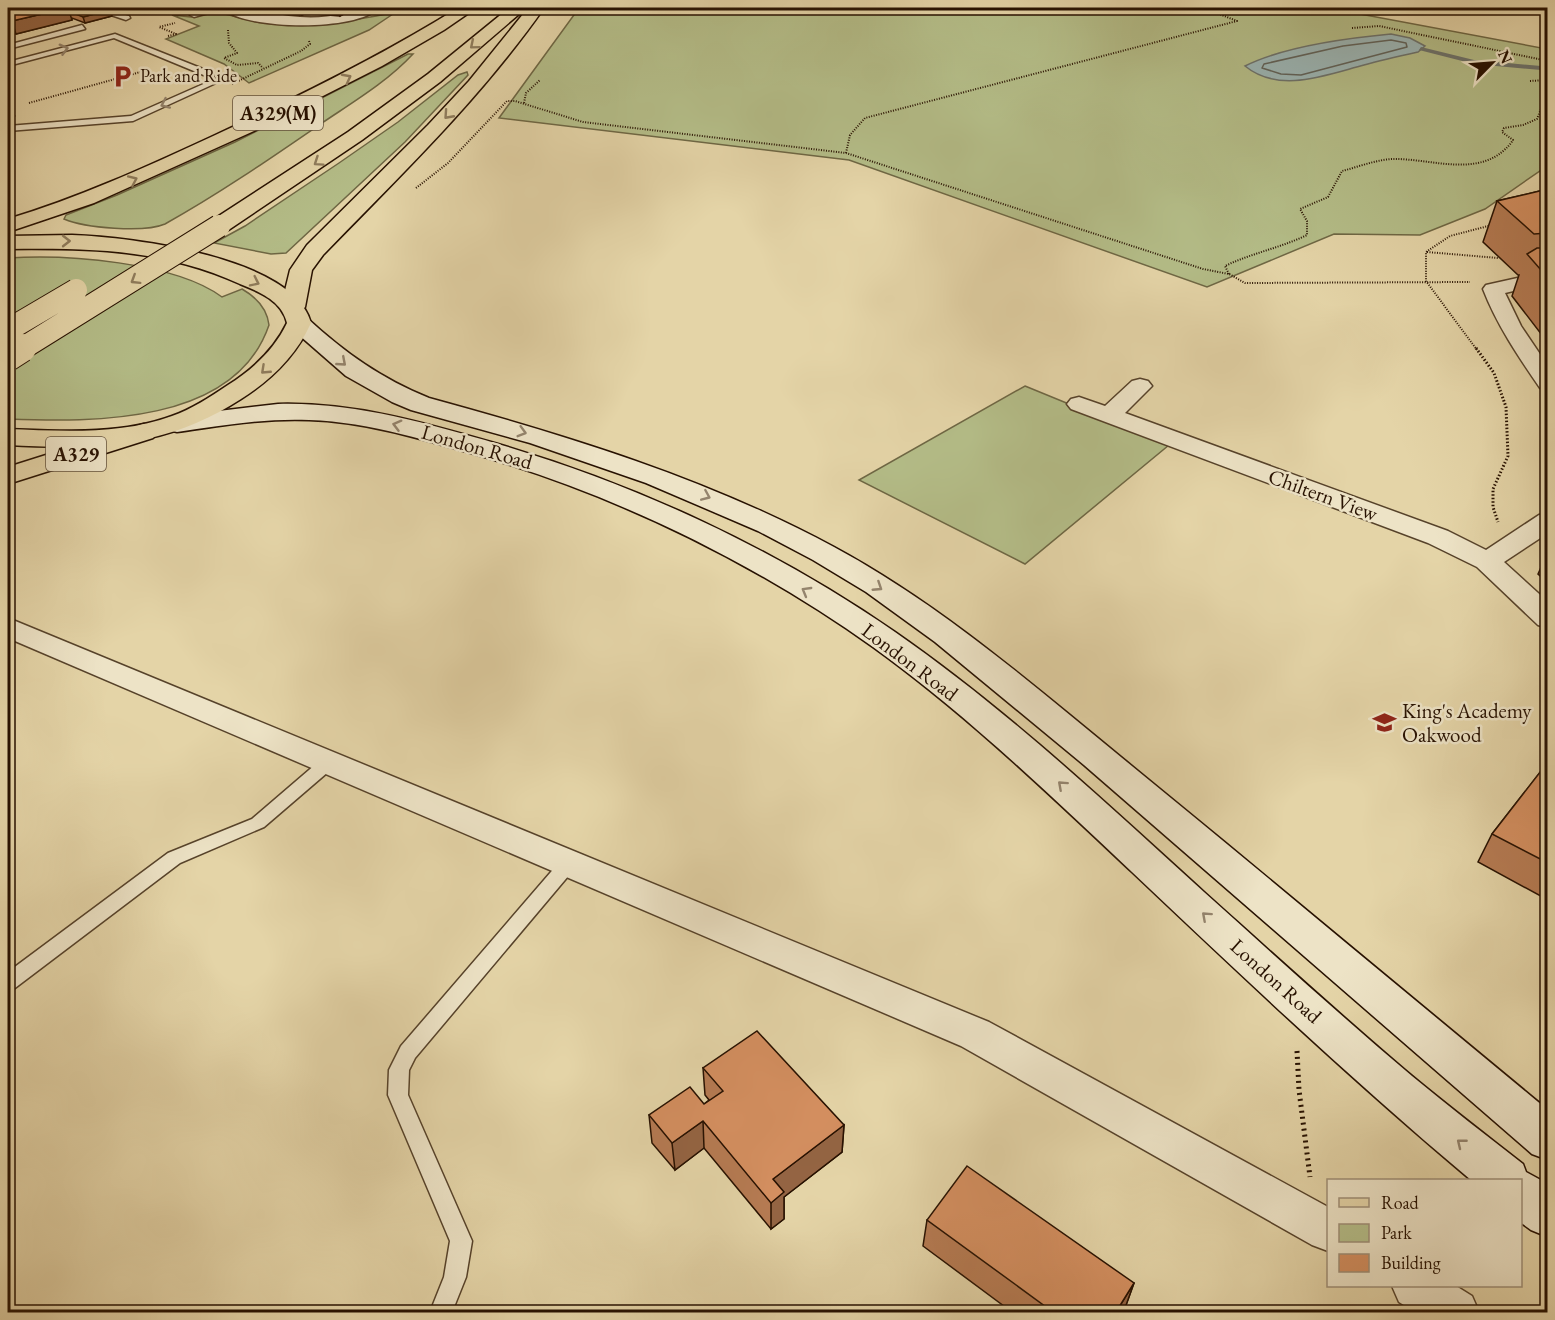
<svg xmlns="http://www.w3.org/2000/svg" width="1555" height="1320" viewBox="0 0 1555 1320" font-family="'EB Garamond',serif">
	<style>
		.green { fill: #b4bd88; stroke: #6e6744; stroke-width: 1.5 }
		.water { fill: #9bb5b4; stroke: #6d736c; stroke-width: 1.5 }
		.lines { fill: none; stroke-linecap: round; stroke-linejoin: round }
		.shore { stroke: #61635a; stroke-width: 1.5 }
		.stream { fill: #6d736c; fill-rule: evenodd }
		.service-casing { stroke: #56422a; stroke-width: 3 }
		.minor-casing { stroke: #56422a; stroke-width: 3 }
		.secondary-casing { stroke: #271101; stroke-width: 3 }
		.primary-casing { stroke: #271101; stroke-width: 3 }
		.trunk-casing { stroke: #271101; stroke-width: 3 }
		.motorway-casing { stroke: #271101; stroke-width: 3 }
		.path-far2 { stroke: #271101; stroke-width: 2; stroke-dasharray: 1 1.5; stroke-linecap: butt }
		.path-far1 { stroke: #271101; stroke-width: 3; stroke-dasharray: 1.5 2; stroke-linecap: butt }
		.path { stroke: #271101; stroke-width: 5; stroke-dasharray: 2 4; stroke-linecap: butt }
		.service { fill: #ede3c6; fill-rule: evenodd }
		.minor { fill: #ede3c6; fill-rule: evenodd }
		.secondary { fill: #ede3c6; fill-rule: evenodd }
		.primary { fill: #e4d4a7; fill-rule: evenodd }
		.trunk { fill: #e4d4a7; fill-rule: evenodd }
		.motorway { fill: #e4d4a7; fill-rule: evenodd }
		.motorway-bridge-far1-casing { stroke: #271101; stroke-width: 24; stroke-linecap: butt }
		.motorway-bridge-casing { stroke: #271101; stroke-width: 30; stroke-linecap: butt }
		.motorway-bridge-far1 { stroke: #e4d4a7; stroke-width: 22 }
		.motorway-bridge { stroke: #e4d4a7; stroke-width: 28 }
		.wall { fill: #b67b53; stroke: #271101; stroke-width: 1.5 }
		.shaded-wall { fill: #946443; stroke: #271101; stroke-width: 1.5 }
		.building { fill: #d48f60; stroke: #271101; stroke-width: 1.5 }
		.oneway { stroke: #8f7c5c }
		.oneway2 { stroke: #94846d }
		.labels { text-anchor: middle; stroke-width: 5; stroke-linejoin: round; paint-order: stroke }
		.far-poi-label { font-size: 18px; fill: #271101; stroke: #ede3c6; text-anchor: start }
		.shield { fill: #ede3c6; stroke: #62503c; stroke-width: 1.5 }
		.shield-label { font-size: 20px; font-weight: bold; fill: #271101 }
		.street-label { font-size: 21px; fill: #271101; stroke: #ede3c6 }
		.poi-label { font-size: 21px; fill: #271101; stroke: #ede3c6; text-anchor: start }
	</style>
	<rect width="100%" height="100%" fill="#e4d4a7"/>
	<filter id="stains"><feTurbulence type="fractalNoise" baseFrequency=".00333" numOctaves="4"/><feColorMatrix values="0 0 0 0 .2 0 0 0 0 .09 0 0 0 0 .02 0 0 0 .5 -.17"/></filter>
	<radialGradient id="worn" r=".72"><stop offset=".6" stop-color="#630" stop-opacity="0"/><stop offset="1" stop-color="#630" stop-opacity=".3"/></radialGradient>
	<path class="green" d="M579 8H1328L1547 49V166L1485 209 1420 235 1334 234 1207 287 849 160 499 118Z
		M218 12C233 16 248 21 263 23 309 29 352 21 396 12L369 30 249 83 224 64 166 39 199 26 172 15 191 17Z
		M408 54H413C387 82 353 102 322 123 271 158 219 194 165 224 144 233 85 228 64 219L66 215 117 195 235 142Z
		M467 72 468 75 405 142 286 253 271 254 214 243 245 226 339 163 398 122 458 75Z
		M8 258C65 254 175 262 222 297L242 289C256 297 267 308 269 325 235 425 93 422 8 419Z
		M1025 386 1169 445 1025 564 859 480Z"/>
	<path class="water" d="M1391 34 1410 38 1425 46 1418 52C1400 56 1382 60 1364 65 1326 75 1279 94 1245 66 1283 47 1348 38 1391 34Z"/>
	<g class="lines">
		<path class="shore" d="M1391 40 1406 43 1407 47 1301 75 1281 74 1262 68 1264 64 1343 46Z"/>
		<path class="stream" d="M1421 47 1474 60 1541 66 1544 68 1541 70 1474 64 1419 50Z"/>
		<defs>
			<path id="service" d="M217 8H227L194 17 190 15Z
				M107 10 129 16 130 18 126 20 105 13Z
				M82 25 85 29 8 49V45Z
				M115 34 213 73 216 83 133 121 8 131V126L131 116 208 82 206 76 114 38 8 66V62Z
				M8 111 14 116 11 123 8 124Z
				M329 756 335 758 337 762 335 766 264 827 180 863 15 988 8 990V972L168 853 252 819 323 758Z
				M569 856 575 858 578 863 575 868 415 1058 409 1070 408 1095 472 1241 466 1277 452 1312H430L444 1277 450 1241 388 1095 389 1070 401 1046 563 858Z"/>
			<path id="minor" d="M222 8C247 5 274 16 300 17 314 18 329 17 342 14 355 11 364 6 378 8 357 32 243 30 222 8Z
				M1522 277 1548 278V290L1522 289 1505 293 1521 326 1548 366V390L1540 388C1518 356 1497 325 1483 289L1486 285Z
				M1140 379 1148 381 1152 386 1125 413 1448 531 1486 550 1539 515 1548 513V533L1504 562 1548 602V628L1538 625 1477 567 1428 543 1071 409 1067 404 1071 399 1079 397 1105 406 1132 381Z
				M8 618 989 1022 1328 1207V1251L1312 1245 961 1046 8 638Z
				M1392 1286H1456L1472 1296 1479 1312H1415L1399 1302Z"/>
			<path id="secondary" d="M299 316 307 318C345 353 382 379 429 398 568 436 706 478 834 547 940 604 1033 685 1127 762 1268 877 1407 994 1548 1110V1160L1532 1154 1084 765 935 642 866 592 813 560 758 531 646 483 530 443 411 410 392 402 346 376 291 328 287 323 291 318Z
				M278 404C354 402 426 423 498 444 638 485 775 549 895 632 1006 709 1105 802 1204 892 1273 954 1341 1016 1412 1076 1448 1106 1486 1135 1523 1164L1526 1172 1548 1184V1237L1531 1230 1520 1222V1180H1471C1354 1082 1243 977 1132 872 1049 794 966 714 873 647 758 565 626 500 491 459 431 442 371 422 309 420 264 418 221 426 177 432L168 430 164 424 168 418 177 416Z"/>
			<path id="primary" d="M72 235C130 237 294 257 311 323 296 356 271 380 241 399 166 448 94 450 8 445V429C61 431 121 435 172 416 192 409 210 397 228 385 253 369 274 350 287 323 282 301 260 292 240 284 163 249 91 248 8 249V236Z"/>
			<path id="trunk" d="M144 424 153 426 157 432 153 438 8 484V467Z"/>
			<path id="motorway" d="M458 8H476L444 30 382 66 254 131 94 203 8 232V219C78 198 144 168 211 137 296 98 379 57 458 8Z
				M509 8 525 9 440 82 362 140 227 231 219 232 211 231 208 226 211 221 348 132 428 74Z
				M528 8H544C480 99 400 176 323 255L312 270 305 307 301 312 293 314 285 312 281 307 290 270 307 245 428 125 469 81Z"/>
		</defs>
		<use href="#service" class="service-casing"/>
		<use href="#minor" class="minor-casing"/>
		<use href="#secondary" class="secondary-casing"/>
		<use href="#primary" class="primary-casing"/>
		<use href="#trunk" class="trunk-casing"/>
		<use href="#motorway" class="motorway-casing"/>
		<path class="path-far2" d="M1352 28 1379 26 1548 61
			M228 30 229 43 237 53 224 58 237 65 258 63 263 68
			M168 36 176 34 159 27 175 23
			M1530 81 1548 80
			M232 84 301 51 310 44 309 41
			M29 103 144 71
			M524 103 526 93 540 80
			M846 153 850 135 865 118 1237 21 1204 8
			M416 188 448 163 507 101H515L583 122 846 153 1203 269 1229 274 1245 283 1470 282
			M1427 252 1498 258
			M1229 274 1225 266C1252 253 1280 248 1307 235V221L1300 209 1328 197 1342 171C1358 167 1375 160 1392 159 1432 158 1481 180 1511 143L1513 140 1502 132 1504 128 1523 125 1537 119 1541 109 1548 107
			M1477 350 1426 281V252L1450 236 1492 225"/>
		<path class="path-far1" d="M1476 348 1494 373 1506 407 1508 456 1493 489V507L1498 522"/>
		<path class="path" d="M1297 1051 1299 1090 1310 1177"/>
		<use href="#service" class="service"/>
		<use href="#minor" class="minor"/>
		<use href="#secondary" class="secondary"/>
		<use href="#primary" class="primary"/>
		<use href="#trunk" class="trunk"/>
		<use href="#motorway" class="motorway"/>
		<defs>
			<path id="motorway-bridge-far1" d="M8 330 76 290
				M20 350 219 226"/>
			<path id="motorway-bridge" d="M8 357 22 348"/>
		</defs>
		<use href="#motorway-bridge-far1" class="motorway-bridge-far1-casing"/>
		<use href="#motorway-bridge" class="motorway-bridge-casing"/>
		<use href="#motorway-bridge-far1" class="motorway-bridge-far1"/>
		<use href="#motorway-bridge" class="motorway-bridge"/>
	</g>
	<path class="wall" d="M259 8H353V9L340 16 315 14 314 10 302 15 289 14 288 12 265 10V8Z
		M69 10 112 16 85 23 72 18V20L16 34 8 30V15Z
		M1548 189V339H1545L1512 296 1519 275H1518L1483 242 1497 201Z
		M1548 552V583L1538 574Z
		M1548 762V900L1478 862 1492 834Z
		M703 1068 844 1125 842 1152 784 1197V1219L771 1229 704 1148 675 1170 652 1143 649 1115 704 1104 709 1100 705 1095Z
		M927 1220 1134 1283 1125 1308 1123 1312H1012L923 1246Z"/>
	<path class="shaded-wall" d="M68 8 72 20 16 34 12 21Z
		M305 8H321H313L314 10 302 15 301 9Z
		M344 8H353V9L340 16 339 10Z
		M110 10 112 16 85 23 83 17Z
		M703 1121 704 1148 675 1170 672 1143Z
		M844 1125 842 1152 784 1197V1219L771 1229V1203L773 1179Z
		M1134 1283 1125 1308 1123 1312H1116Z"/>
	<path class="building" d="M39 8H68L12 21 8 19V15Z
		M78 8H104L110 10 83 17 70 12 69 10Z
		M287 8H305L301 9Z
		M313 8H344L339 10Z
		M1548 189V233L1534 234 1497 201Z
		M1537 248H1548V278L1527 254Z
		M1548 762V863L1492 834Z
		M757 1031 844 1125 773 1179 784 1192 771 1203 703 1121 672 1143 649 1115 690 1087 704 1104 723 1091 703 1068Z
		M967 1166 1134 1283 1116 1312H1053L927 1220Z"/>
	<defs><path id="oneway-chevron" d="M-2-3.5L2.5 0L-2 3.5" fill="none" stroke-width="1.6" stroke-linecap="round" stroke-linejoin="round" transform="scale(1.5)"/></defs>
	<g class="oneway">
		<use href="#oneway-chevron" transform="translate(474 45) rotate(140)"/>
		<use href="#oneway-chevron" transform="translate(347 78) rotate(-28)"/>
		<use href="#oneway-chevron" transform="translate(448 115) rotate(132)"/>
		<use href="#oneway-chevron" transform="translate(318 162) rotate(146)"/>
		<use href="#oneway-chevron" transform="translate(133 180) rotate(-24)"/>
		<use href="#oneway-chevron" transform="translate(66 241)"/>
		<use href="#oneway-chevron" transform="translate(135 280) rotate(148)"/>
		<use href="#oneway-chevron" transform="translate(255 282) rotate(26)"/>
		<use href="#oneway-chevron" transform="translate(265 370) rotate(137)"/>
	</g>
	<g class="oneway2">
		<use href="#oneway-chevron" transform="translate(64 49) rotate(-15)"/>
		<use href="#oneway-chevron" transform="translate(165 104) rotate(156)"/>
		<use href="#oneway-chevron" transform="translate(342 362) rotate(41)"/>
		<use href="#oneway-chevron" transform="translate(397 425) rotate(-165)"/>
		<use href="#oneway-chevron" transform="translate(522 432) rotate(16)"/>
		<use href="#oneway-chevron" transform="translate(706 496) rotate(23)"/>
		<use href="#oneway-chevron" transform="translate(878 587) rotate(33)"/>
		<use href="#oneway-chevron" transform="translate(806 591) rotate(-150)"/>
		<use href="#oneway-chevron" transform="translate(1062 785) rotate(-138)"/>
		<use href="#oneway-chevron" transform="translate(1206 916) rotate(-138)"/>
		<use href="#oneway-chevron" transform="translate(1461 1143) rotate(-141)"/>
	</g>
	<defs>
		<symbol id="parking-bare" viewBox="-9 -9 18 18"><path d="M-3.5-5.5H1a3.5 3.5 0 0 1 0 7H-1V5.5H-3.5ZM-1-3.4V-.6H.8a1.4 1.4 0 0 0 0-2.8Z" fill="#8f2418" stroke="#ede3c6" stroke-width="2.5" paint-order="stroke"/></symbol>
		<symbol id="school-bare" viewBox="-9 -9 18 18"><path d="M0-5L7-2L0 1L-7-2ZM-4 1L0 2.5L4 1V4Q0 6-4 4Z" fill="#8f2418" stroke="#ede3c6" stroke-width="2.5" paint-order="stroke"/></symbol>
	</defs>
	<g fill-rule="evenodd">
		<use href="#parking-bare" x="106" y="60" width="33" height="33"/>
		<use href="#school-bare" x="1368" y="706" width="33" height="33"/>
	</g>
	<g class="labels">
		<g class="far-poi-label">
			<text x="140" y="82">Park and Ride</text>
		</g>
		<g class="shield">
			<rect x="233" y="96" width="90" height="34" rx="4.5"/>
			<rect x="46" y="437" width="60" height="34" rx="4.5"/>
		</g>
		<g class="shield-label">
			<text x="278" y="120">A329(M)</text>
			<text x="76" y="461">A329</text>
		</g>
		<g class="street-label">
			<text transform="translate(477 447) rotate(16)" y="7">London Road</text>
			<text transform="translate(1323 495) rotate(20)" y="7">Chiltern View</text>
			<text transform="translate(910 662) rotate(37)" y="7">London Road</text>
			<text transform="translate(1276 981) rotate(42)" y="7">London Road</text>
		</g>
		<g class="poi-label">
			<text x="1402" y="718">King's Academy<tspan x="1402" dy="24">Oakwood</tspan></text>
		</g>
	</g>
	<rect width="1555" height="1320" fill="none" stroke="#e4d4a7" stroke-width="30"/>
	<rect x="9" y="9" width="1537" height="1302" fill="none" stroke="#271101" stroke-width="3"/>
	<rect x="15" y="15" width="1525" height="1290" fill="none" stroke="#271101" stroke-width="1.5"/>
	<rect x="1327" y="1179" width="195" height="108" fill="#ede3c6" stroke="#9e8f77" stroke-width="1.5"/>
	<rect x="1339" y="1198" width="30" height="9" fill="#e4d4a7" stroke="#9e8f77" stroke-width="1.5"/>
	<text x="1381" y="1209" font-size="18" fill="#271101">Road</text>
	<rect x="1339" y="1224" width="30" height="18" fill="#b4bd88" stroke="#9e8f77" stroke-width="1.5"/>
	<text x="1381" y="1239" font-size="18" fill="#271101">Park</text>
	<rect x="1339" y="1254" width="30" height="18" fill="#d48f60" stroke="#9e8f77" stroke-width="1.5"/>
	<text x="1381" y="1269" font-size="18" fill="#271101">Building</text>
	<g transform="translate(1492 63) rotate(65)" stroke="#ede3c6" stroke-width="4.5" paint-order="stroke">
	<path d="M0-4.5L10 22L0 15L-10 22Z" fill="#271101"/>
	<text y="-9" font-size="16" font-weight="bold" text-anchor="middle" fill="#271101">N</text>
	</g>
	<rect width="100%" height="100%" filter="url(#stains)"/>
	<rect width="100%" height="100%" fill="url(#worn)"/>
</svg>
